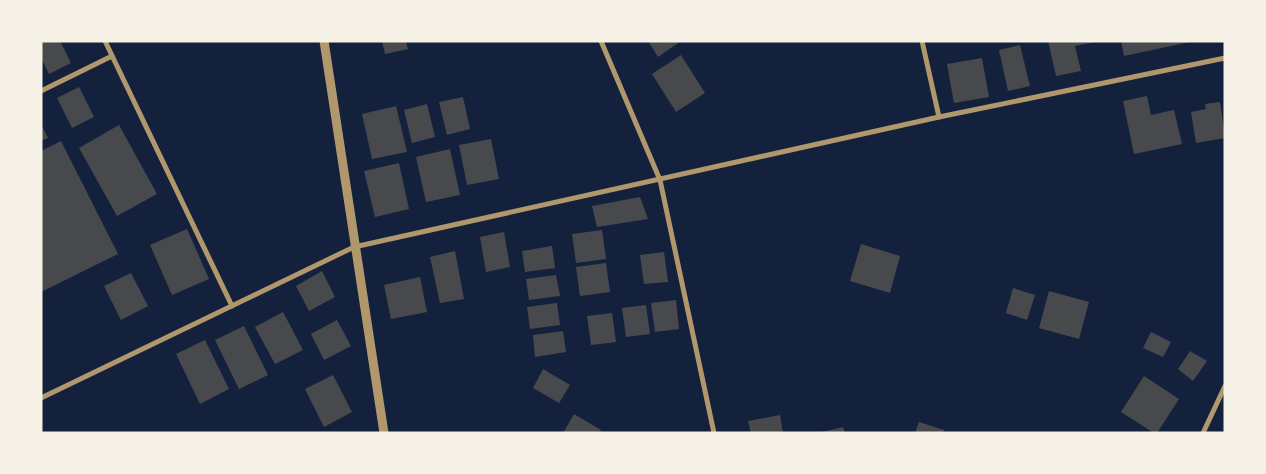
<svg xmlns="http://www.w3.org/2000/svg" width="1266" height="474" viewBox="0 0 1266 474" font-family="'DM Sans',sans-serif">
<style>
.building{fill:#48494c}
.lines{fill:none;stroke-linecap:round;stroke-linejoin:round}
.minor{stroke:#b1986c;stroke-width:5}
.tertiary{stroke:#b1986c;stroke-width:9}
</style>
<rect width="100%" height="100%" fill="#14213d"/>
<g class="building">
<polygon points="41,41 60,41 71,63 49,74 41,58"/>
<polygon points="382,41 406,41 408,49 385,54"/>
<polygon points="648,41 681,41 658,57"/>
<polygon points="1048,41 1095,41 1095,42 1075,46 1081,71 1056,76"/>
<polygon points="1121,41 1190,41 1190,42 1124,56"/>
<polygon points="1020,45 1030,86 1008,91 999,50"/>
<polygon points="681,55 705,93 676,112 652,74"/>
<polygon points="982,58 989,97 954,103 947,64"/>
<polygon points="79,87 94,117 72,128 57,98"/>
<polygon points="1147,96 1151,115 1174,110 1182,144 1134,154 1123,101"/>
<polygon points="463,97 470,129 447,135 439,102"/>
<polygon points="1220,102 1225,138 1196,143 1191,112 1206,109 1205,104"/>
<polygon points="427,104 435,137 412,143 404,110"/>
<polygon points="396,106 407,152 372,159 362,114"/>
<polygon points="41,124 48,138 41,141"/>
<polygon points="119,125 157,194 117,216 79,148"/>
<polygon points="491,139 499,179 467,185 459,145"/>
<polygon points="61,141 118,254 41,292 41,151"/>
<polygon points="450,149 460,195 426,202 416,157"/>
<polygon points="399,163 409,209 375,217 364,171"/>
<polygon points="640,197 648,219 597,227 592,206"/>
<polygon points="187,229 209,279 172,295 150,245"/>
<polygon points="602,230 606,259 576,263 572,234"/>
<polygon points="504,232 510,267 486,272 480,237"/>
<polygon points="861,244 900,256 890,293 850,281"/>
<polygon points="552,246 555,268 525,272 522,251"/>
<polygon points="455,251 464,299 440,303 430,257"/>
<polygon points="664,252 668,282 644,284 640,255"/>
<polygon points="606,263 610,292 580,296 576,267"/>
<polygon points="322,271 335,297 309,311 296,286"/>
<polygon points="131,273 148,306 121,320 104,286"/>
<polygon points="556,275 560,296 529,300 526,279"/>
<polygon points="420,277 427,312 391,319 384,285"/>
<polygon points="1013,288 1035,295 1027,320 1006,313"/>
<polygon points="1049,291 1089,302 1079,339 1039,328"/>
<polygon points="676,300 679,329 655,332 651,303"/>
<polygon points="557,303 560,325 530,329 527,307"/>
<polygon points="646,305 650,334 626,337 622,308"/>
<polygon points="283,312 303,350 275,364 255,327"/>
<polygon points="612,313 616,342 591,345 587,316"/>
<polygon points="337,320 351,346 324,360 311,334"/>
<polygon points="244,326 268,375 239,389 215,340"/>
<polygon points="563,331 566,352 535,357 533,335"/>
<polygon points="1151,332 1171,342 1163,357 1143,348"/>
<polygon points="205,340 229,389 200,404 176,354"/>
<polygon points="1190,351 1207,361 1193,381 1178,369"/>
<polygon points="543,369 570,385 559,403 533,388"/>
<polygon points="333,375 352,412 324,427 305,389"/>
<polygon points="1144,376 1179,399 1157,433 1154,433 1121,412"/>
<polygon points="574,414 601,430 599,433 563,433"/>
<polygon points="780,415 783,433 751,433 748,421"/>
<polygon points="919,422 944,430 943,433 915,433"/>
<polygon points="843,427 845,433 822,433 822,432"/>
</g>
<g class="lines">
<g class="minor">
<polyline points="105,41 232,306"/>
<polyline points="601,41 660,180 714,433"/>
<polyline points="922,41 939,117"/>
<polyline points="41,91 112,56"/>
<polyline points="41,398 354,247 939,117 1225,58"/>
<polyline points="1203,433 1225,386"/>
</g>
<polyline class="tertiary" points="324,41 384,433"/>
</g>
<rect width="1266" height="474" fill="none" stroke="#f6f1e7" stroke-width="85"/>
</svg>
